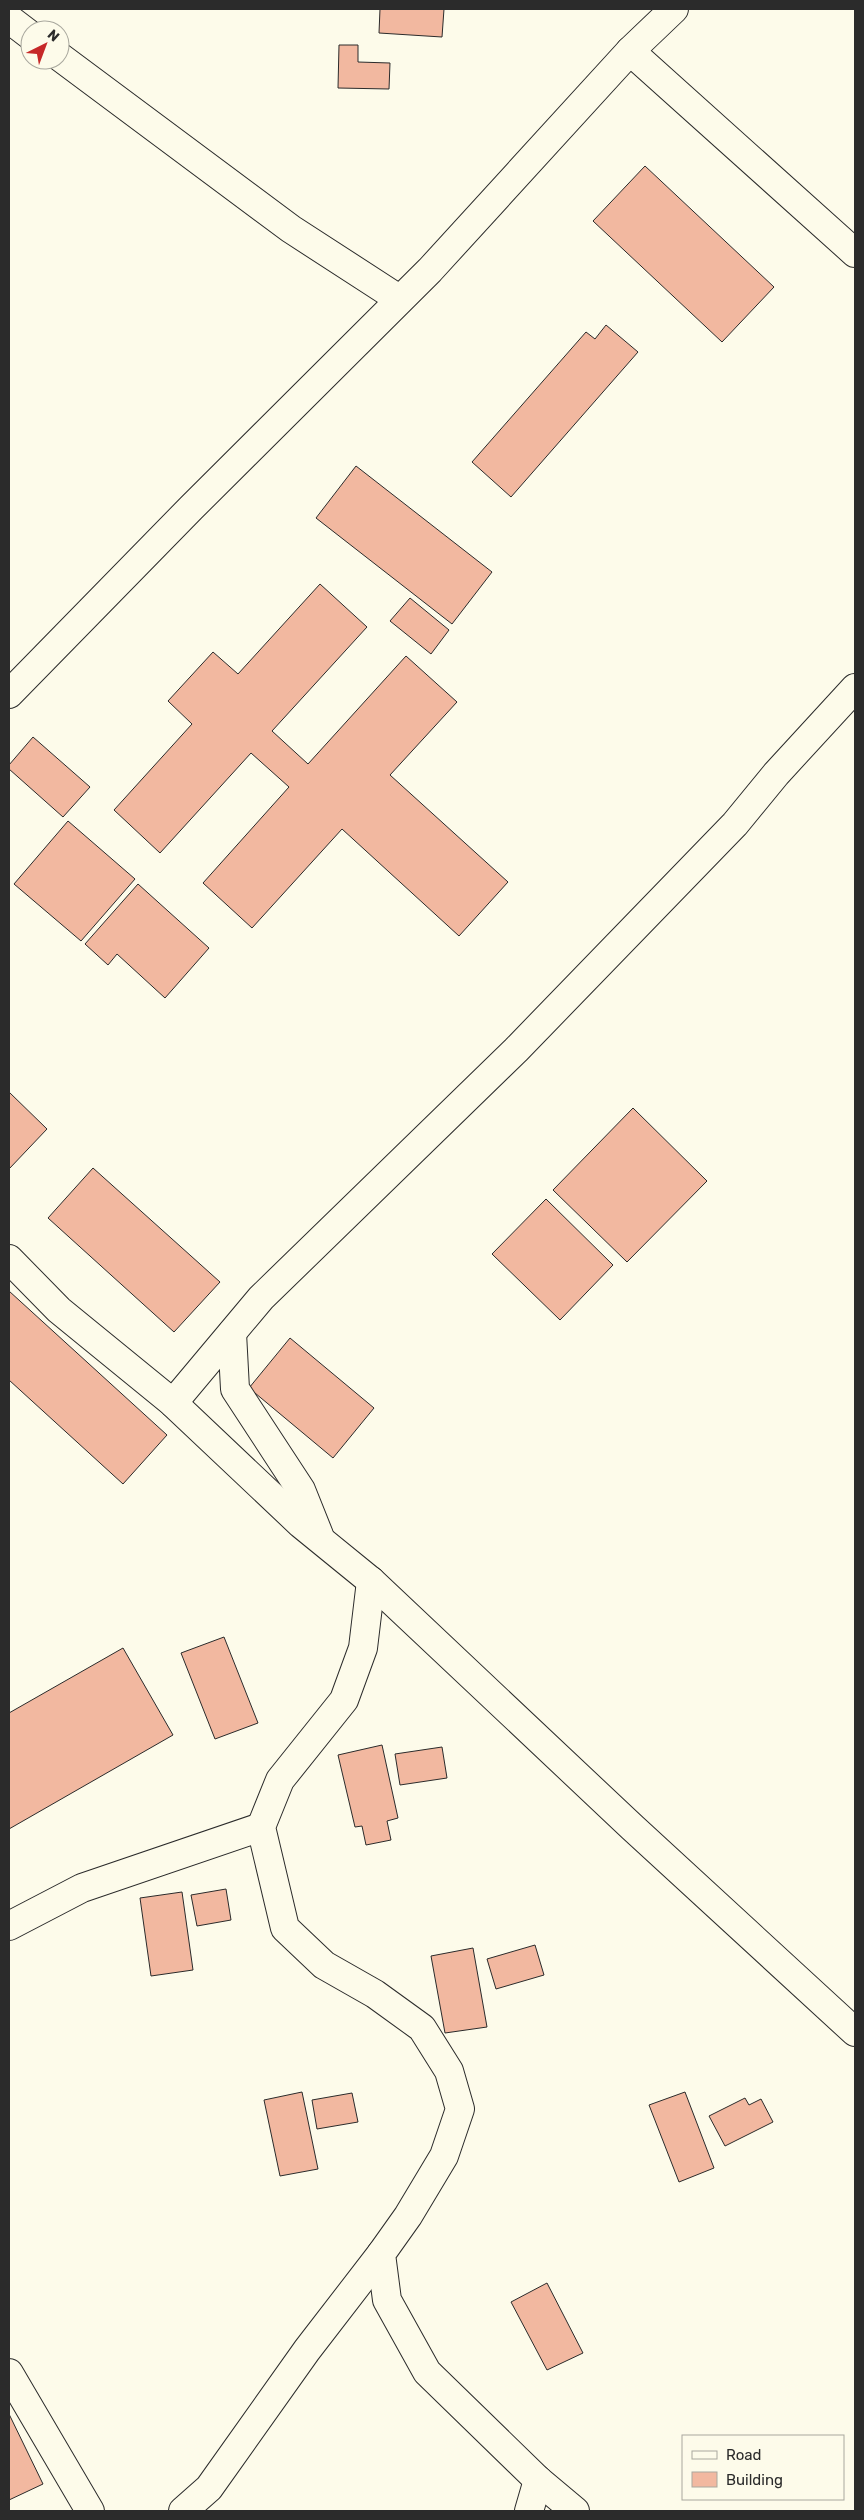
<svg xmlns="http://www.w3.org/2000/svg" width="864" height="2520" viewBox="0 0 864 2520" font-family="Rubik,sans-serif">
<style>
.building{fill:#f2b8a0;stroke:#2b2b2b}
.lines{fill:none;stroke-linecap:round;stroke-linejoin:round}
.minor-casing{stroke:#2b2b2b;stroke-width:30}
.minor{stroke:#fdfbea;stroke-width:28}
</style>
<rect width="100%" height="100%" fill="#fdfbea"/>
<g class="building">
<polygon points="380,9 444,9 442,37 379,33"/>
<polygon points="339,45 358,45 358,62 390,63 389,89 338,88"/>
<polygon points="645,166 774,287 722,342 593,221"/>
<polygon points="606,325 638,352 511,497 472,462 586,332 595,339"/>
<polygon points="356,466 492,572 452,624 316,518"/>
<polygon points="320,584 367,627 272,731 308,764 406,656 457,702 390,775 508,882 459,936 342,829 252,928 203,883 289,787 251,753 160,853 114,810 192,724 168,701 213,652 238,674"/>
<polygon points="410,598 449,630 431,654 390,621"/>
<polygon points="33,737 90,787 63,817 9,769 9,765"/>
<polygon points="68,821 135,879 81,941 14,884"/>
<polygon points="138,884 209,948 165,998 117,954 108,965 85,944"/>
<polygon points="9,1092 47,1129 9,1169"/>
<polygon points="633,1108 707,1181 627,1262 553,1190"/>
<polygon points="93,1168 220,1282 174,1332 48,1218"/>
<polygon points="546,1199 613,1265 560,1320 492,1254"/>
<polygon points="9,1291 167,1435 123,1484 9,1380"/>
<polygon points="290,1338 374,1408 333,1458 249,1388"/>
<polygon points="224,1637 258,1723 215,1739 181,1653"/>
<polygon points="123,1648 173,1735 9,1829 9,1713"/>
<polygon points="382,1745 398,1818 387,1821 391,1840 366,1845 362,1826 355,1827 338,1755"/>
<polygon points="442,1747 447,1778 400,1785 395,1754"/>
<polygon points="226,1889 231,1920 197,1926 191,1895"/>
<polygon points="182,1892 193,1970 151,1976 140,1898"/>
<polygon points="535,1945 544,1975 496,1989 487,1959"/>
<polygon points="473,1948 487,2027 445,2033 431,1956"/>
<polygon points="302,2092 318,2169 280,2176 264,2100"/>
<polygon points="685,2092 714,2168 679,2182 649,2105"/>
<polygon points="352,2093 358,2122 317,2129 312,2100"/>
<polygon points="745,2098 749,2105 761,2099 773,2122 725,2146 709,2116"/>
<polygon points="547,2283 583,2353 547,2370 511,2302"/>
<polygon points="9,2414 43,2484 9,2500"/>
</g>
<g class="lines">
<defs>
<g id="minor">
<polyline points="9,19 30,35"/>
<polyline points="630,51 855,253"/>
<polyline points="60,57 291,229 399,299"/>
<polyline points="9,694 191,508 430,270 630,51 674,9"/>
<polyline points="9,1259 59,1310 173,1403 301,1524 371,1581 632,1827 855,2032"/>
<polyline points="232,1333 235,1389 301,1490 319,1535"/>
<polyline points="173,1403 261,1298 516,1050 735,824 776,774 855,688"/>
<polyline points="371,1581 363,1648 344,1700 280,1780 261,1827 285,1928 324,1965 375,1994 422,2028 449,2071 460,2109 444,2156 408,2216 381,2254 387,2300 427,2372 538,2480 575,2511"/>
<polyline points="9,1926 82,1888 261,1827"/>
<polyline points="9,2373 90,2511"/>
<polyline points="183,2511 209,2488 307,2350 381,2254"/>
<polyline points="529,2511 538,2480"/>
</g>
</defs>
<use href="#minor" class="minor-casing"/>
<use href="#minor" class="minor"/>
</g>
<rect width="864" height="2520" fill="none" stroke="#2b2b2b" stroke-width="20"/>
<rect x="682" y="2435" width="162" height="65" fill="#fdfbea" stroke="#a9a89e"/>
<rect x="692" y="2451" width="25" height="8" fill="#fdfbea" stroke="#a9a89e"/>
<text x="726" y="2460" font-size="15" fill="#2b2b2b">Road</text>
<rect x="692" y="2472" width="25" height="15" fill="#f2b8a0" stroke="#a9a89e"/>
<text x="726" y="2485" font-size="15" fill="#2b2b2b">Building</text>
<g transform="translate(45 45) rotate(42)"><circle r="24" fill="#fdfbea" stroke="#a9a89e"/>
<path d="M0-4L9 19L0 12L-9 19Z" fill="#c62828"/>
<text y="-8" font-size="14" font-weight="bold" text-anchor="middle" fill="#2b2b2b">N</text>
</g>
</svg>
